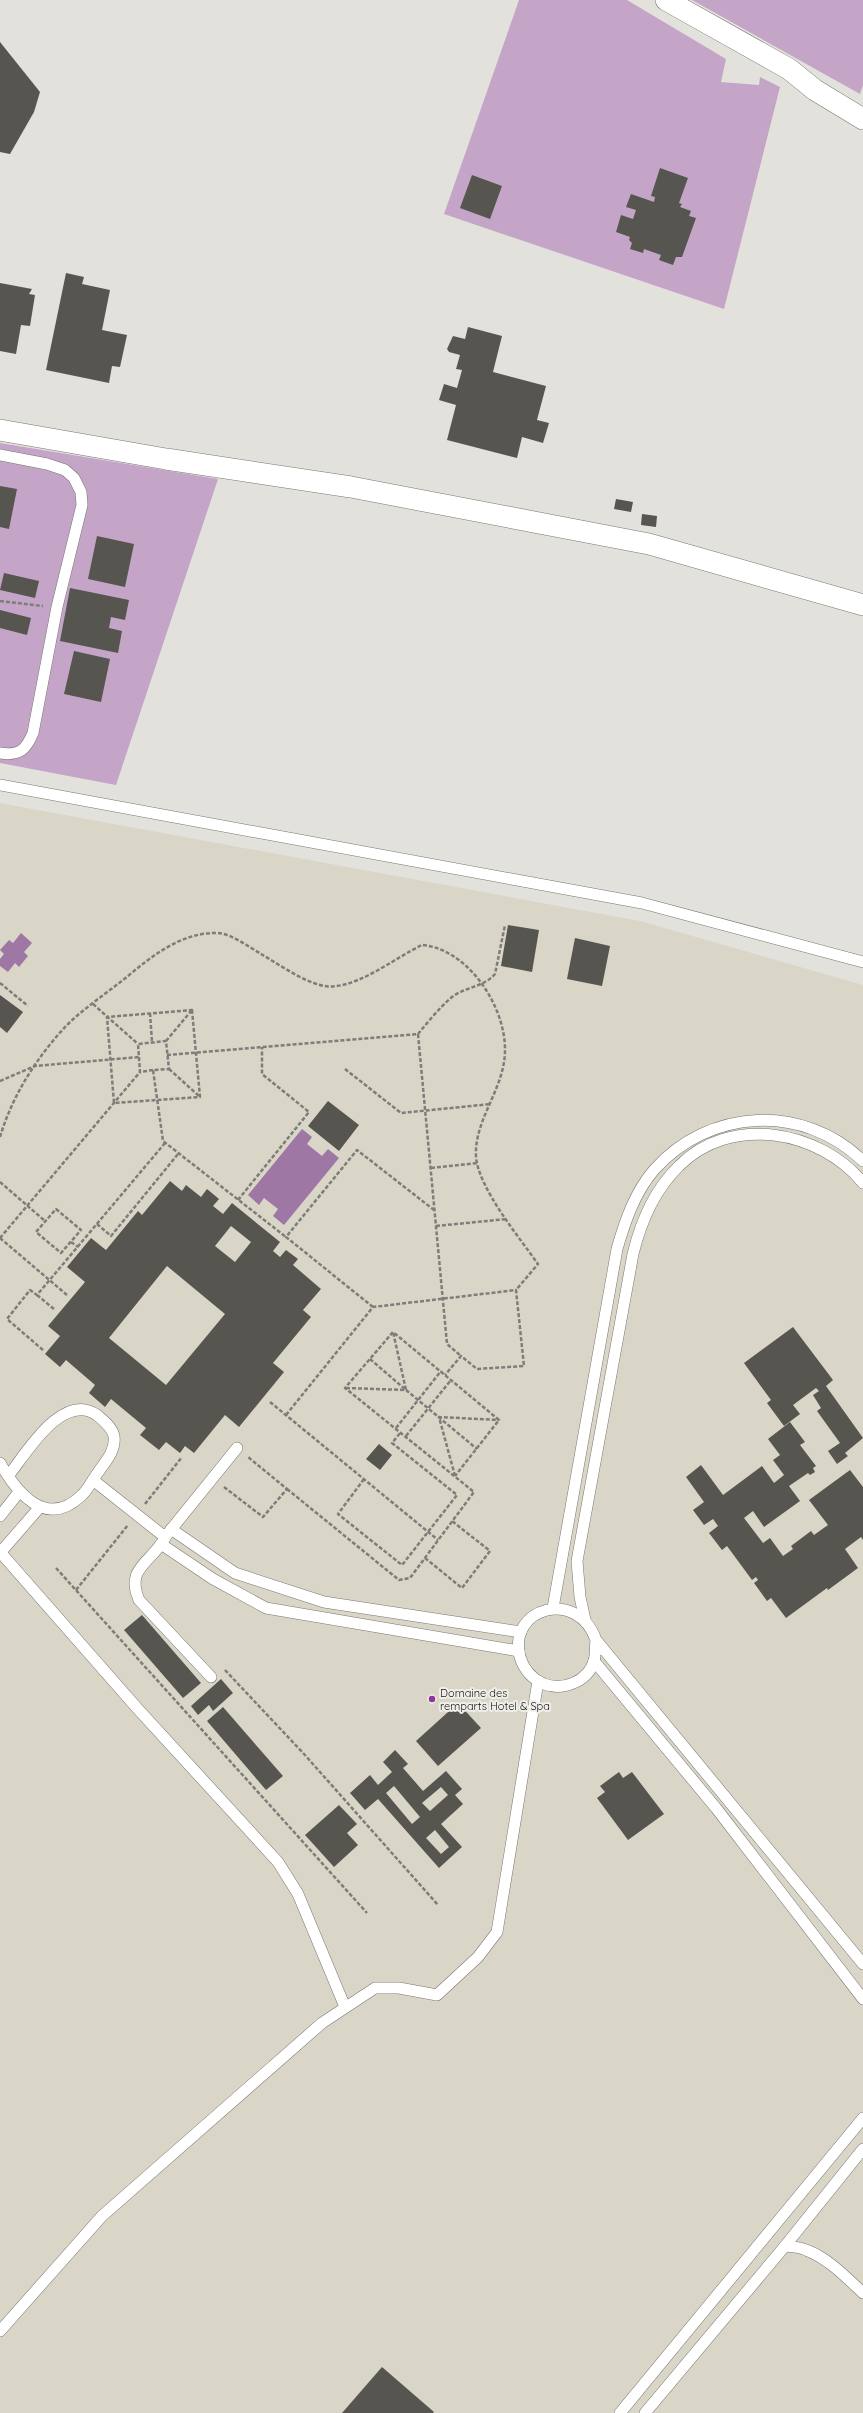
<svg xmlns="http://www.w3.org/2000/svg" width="863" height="2413" viewBox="0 0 863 2413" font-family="Quicksand,sans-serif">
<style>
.built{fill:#d9d6c8}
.green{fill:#c4a5c8}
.water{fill:#9e77a4}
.building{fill:#56554f;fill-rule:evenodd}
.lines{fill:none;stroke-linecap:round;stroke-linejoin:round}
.lane-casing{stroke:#787671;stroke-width:12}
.street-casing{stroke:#787671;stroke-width:22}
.path{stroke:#7e7d79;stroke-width:2.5;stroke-dasharray:4 2;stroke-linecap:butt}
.lane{stroke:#fff;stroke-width:11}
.street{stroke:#fff;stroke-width:21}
.poi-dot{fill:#90349e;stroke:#f0eee8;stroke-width:1.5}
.labels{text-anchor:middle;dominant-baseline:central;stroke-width:4;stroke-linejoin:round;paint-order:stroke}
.poi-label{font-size:11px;fill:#171614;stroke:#f0eee8;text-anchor:start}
</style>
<rect width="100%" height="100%" fill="#e3e1db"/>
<polygon class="built" points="0,803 640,921 863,985 863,2413 0,2413"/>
<g class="green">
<polygon points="519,0 627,0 726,59 721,82 759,85 760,77 780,87 724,309 444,214"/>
<polygon points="692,0 863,0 863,85 860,94"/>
<polygon points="0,443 218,479 116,785 0,763"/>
</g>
<g class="water">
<polygon points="21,933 32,943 24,952 28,956 19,967 15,963 8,972 0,966 0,959 4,954 0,950 9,940 13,943"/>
<polygon points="302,1129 312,1137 307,1144 322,1156 328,1149 339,1158 284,1225 273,1216 278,1209 264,1198 259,1205 248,1195"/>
</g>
<g class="building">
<polygon points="0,42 40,92 34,112 10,154 0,152"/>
<polygon points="660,168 688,178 679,203 682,204 680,207 691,211 689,216 696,218 682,257 676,257 673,265 659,260 661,255 644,249 643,253 630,249 632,243 629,240 630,237 616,232 621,215 633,219 636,210 626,207 631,194 654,202 655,197 651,196"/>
<polygon points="472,175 502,186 490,219 460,208"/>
<polygon points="66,273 84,277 82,284 110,290 102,330 127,335 120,367 112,366 109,383 46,370"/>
<polygon points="0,283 32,289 29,294 35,295 30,326 21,325 16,354 0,351"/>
<polygon points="468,327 502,336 493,372 546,386 537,420 549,423 543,443 522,437 517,458 447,440 456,405 439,400 444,384 457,388 462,370 456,369 460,355 449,352 447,349 453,336 465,339"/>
<polygon points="0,486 17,489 9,529 0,527"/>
<polygon points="616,499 633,502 631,512 614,509"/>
<polygon points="642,514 657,516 656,527 641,525"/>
<polygon points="97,536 134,544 125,587 88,579"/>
<polygon points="4,573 39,581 35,598 0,590"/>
<polygon points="70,588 129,600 125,620 111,617 109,628 122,631 118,653 60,641"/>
<polygon points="0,610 31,618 27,635 0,628"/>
<polygon points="74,651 110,659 101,702 64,694"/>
<polygon points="508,925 539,930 532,972 501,966"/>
<polygon points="575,938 610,946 602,986 567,979"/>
<polygon points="0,995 23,1012 7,1033 0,1027"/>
<polygon points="328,1101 359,1125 339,1151 308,1126"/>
<path d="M170,1181L182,1191L186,1185L201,1197L207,1189L219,1199L213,1206L223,1214L232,1203L280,1242L273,1251L280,1257L286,1250L298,1259L293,1265L321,1289L303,1310L311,1317L273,1363L284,1372L239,1427L225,1415L194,1453L185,1446L180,1453L166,1442L159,1450L140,1435L146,1428L111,1399L105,1407L89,1393L95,1385L66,1360L60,1367L45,1354L60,1336L48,1326L85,1282L67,1267L91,1238L106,1250L138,1211L142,1215ZM231,1226L251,1242L235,1262L215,1246ZM167,1266L225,1314L166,1385L109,1338Z"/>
<polygon points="793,1327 833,1380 826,1386 863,1438 845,1453 848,1456 837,1464 828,1451 840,1443 817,1411 821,1408 813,1395 819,1391 816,1388 793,1405 800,1414 784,1426 767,1403 771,1400 744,1363"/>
<polygon points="790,1422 805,1442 800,1445 816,1466 813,1468 815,1472 810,1475 808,1473 789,1486 800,1501 764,1527 753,1511 744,1518 763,1543 770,1538 783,1556 793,1549 791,1546 811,1531 814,1535 828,1525 809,1500 850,1470 863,1487 863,1540 861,1537 845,1549 858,1568 828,1590 827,1588 786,1618 771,1598 767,1601 754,1583 758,1580 756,1577 752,1580 727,1546 722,1550 709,1533 718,1526 713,1519 704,1525 693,1510 704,1502 686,1477 701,1465 723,1495 762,1466 774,1483 784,1475 773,1460 780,1455 768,1439"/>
<polygon points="379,1444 392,1455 380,1470 366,1459"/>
<polygon points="142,1615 201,1683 183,1698 124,1630"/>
<polygon points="221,1679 233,1693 213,1711 209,1705 198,1715 191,1706"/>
<polygon points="458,1703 481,1728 438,1766 416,1741"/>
<polygon points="223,1707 283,1776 266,1790 207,1721"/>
<path d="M395,1750L408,1764L403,1768L423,1791L446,1771L462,1789L455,1795L463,1804L441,1824L462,1847L439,1868L378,1799L365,1810L350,1793L370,1775L378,1785L392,1772L383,1762ZM394,1786L420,1817L412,1824L386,1793ZM441,1787L448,1795L430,1811L422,1803ZM435,1830L449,1847L441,1854L426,1838Z"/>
<polygon points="619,1772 623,1778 632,1772 664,1814 628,1840 597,1798 605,1792 600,1786"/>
<polygon points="339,1805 357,1824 347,1833 358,1845 334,1867 305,1835"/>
<polygon points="382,2367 434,2412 433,2413 342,2413"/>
</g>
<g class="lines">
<defs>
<g id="lane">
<path d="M0,455L47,464L65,470L74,478L81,492L82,505L57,607L33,733C26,750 19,756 0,753"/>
<polyline points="0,785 642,903 863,962"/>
<path d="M0,1463C17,1493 46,1529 81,1496C88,1490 93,1479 99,1471C106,1461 116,1450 114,1436C112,1427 103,1420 97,1415C63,1391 27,1452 9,1475"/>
<polyline points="93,1480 165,1537 237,1448"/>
<polyline points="0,1516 19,1492"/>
<polyline points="171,1529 235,1573 324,1602 521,1632"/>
<path d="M165,1538C151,1563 125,1568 139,1600L211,1677"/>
<polyline points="161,1544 213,1579 266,1608 519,1651"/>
<polyline points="0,1552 137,1708 278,1862 298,1894 345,2007"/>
<polyline points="0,1553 39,1508"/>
<path d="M553,1608L617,1249C625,1221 635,1192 654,1170C709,1108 803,1103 863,1161"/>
<path d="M585,1620L580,1597L577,1561L633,1254C641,1221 654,1190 679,1166C730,1114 820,1130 863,1183"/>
<path d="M596,1640C595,1647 596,1655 594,1661C588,1682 562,1691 544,1684C532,1679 524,1670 520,1657C507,1607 578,1588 596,1640L863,1964"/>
<polyline points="594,1661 716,1808 863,1999"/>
<path d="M785,2246C792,2247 800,2247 806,2250C828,2258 847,2278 863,2293"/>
<polyline points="0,2331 102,2216 322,2023 375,1988 399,1988 437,1995 478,1957 497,1932 538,1681"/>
<polyline points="620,2413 863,2118"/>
<polyline points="645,2413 785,2246 863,2149"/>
</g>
<g id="street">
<polyline points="666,0 789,69 815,90 863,119"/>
<polyline points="0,430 166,459 351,487 649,544 863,605"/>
</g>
</defs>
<use href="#lane" class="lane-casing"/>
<use href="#street" class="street-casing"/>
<g class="path">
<polyline points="0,601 43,606"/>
<polyline points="0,983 28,1006"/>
<polyline points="93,1004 138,1044"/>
<polygon points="192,1010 200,1097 114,1103 107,1017"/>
<polyline points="150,1013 152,1042"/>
<path d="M418,1034C428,1022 439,1008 452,997C465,987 484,987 495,974L505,925"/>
<polyline points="166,1041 192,1010"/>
<polyline points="167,1055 418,1034 447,1344 461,1356"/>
<polyline points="169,1069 199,1096"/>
<polyline points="345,1069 401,1113 491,1104"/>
<polyline points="153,1070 140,1072 138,1044 166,1041 169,1069 153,1070 163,1141 286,1237"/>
<polyline points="0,1081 35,1066 139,1057"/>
<path d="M0,1137C12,1096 37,1057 66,1026C83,1009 104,995 123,980C151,957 180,932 218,933C232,934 249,947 261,954C280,965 299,979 320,985C351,994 394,958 422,945C471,949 512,1015 504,1062C499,1095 474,1123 476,1157C479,1189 519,1237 538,1264L516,1290"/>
<polyline points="431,1168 478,1163"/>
<polyline points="0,1182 45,1221"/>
<polyline points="238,1200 309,1112 262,1074 262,1047"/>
<polygon points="56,1209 81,1230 61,1253 36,1232"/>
<polyline points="97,1224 111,1236 178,1154"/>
<polyline points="436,1226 507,1219"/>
<polyline points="0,1238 140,1072"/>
<polyline points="0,1238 67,1295"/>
<polyline points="71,1242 78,1247"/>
<polyline points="37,1295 54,1309"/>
<polyline points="373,1307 286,1237 357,1150 434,1210"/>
<polyline points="43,1350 7,1319 30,1290 37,1295 165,1143"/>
<polyline points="370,1359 406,1390 393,1332"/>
<polyline points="346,1388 406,1390 477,1449"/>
<polyline points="270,1402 438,1540"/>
<polyline points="286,1415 373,1307 516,1290 524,1366 477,1369 461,1356 445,1375"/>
<polyline points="396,1428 441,1371"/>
<polyline points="406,1436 451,1380"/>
<polyline points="455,1476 439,1417 499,1420"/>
<polyline points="364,1479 338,1514 402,1565 457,1495 392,1443 401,1432"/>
<polyline points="224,1487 263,1517 287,1489 248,1457"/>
<polyline points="287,1489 399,1580 410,1578 474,1492 345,1388 393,1332 499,1420 455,1476"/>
<polyline points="145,1504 182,1457"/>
<polyline points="425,1558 462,1588 490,1551 452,1521"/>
<polyline points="56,1568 367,1913"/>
<polyline points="76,1590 128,1525"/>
<polyline points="225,1670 304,1754 438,1905"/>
</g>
<use href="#lane" class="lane"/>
<use href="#street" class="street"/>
</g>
<circle class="poi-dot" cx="432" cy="1699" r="4"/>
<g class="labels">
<g class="poi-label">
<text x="440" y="1693">Domaine des<tspan x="440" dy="13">remparts Hotel &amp; Spa</tspan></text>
</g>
</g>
</svg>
